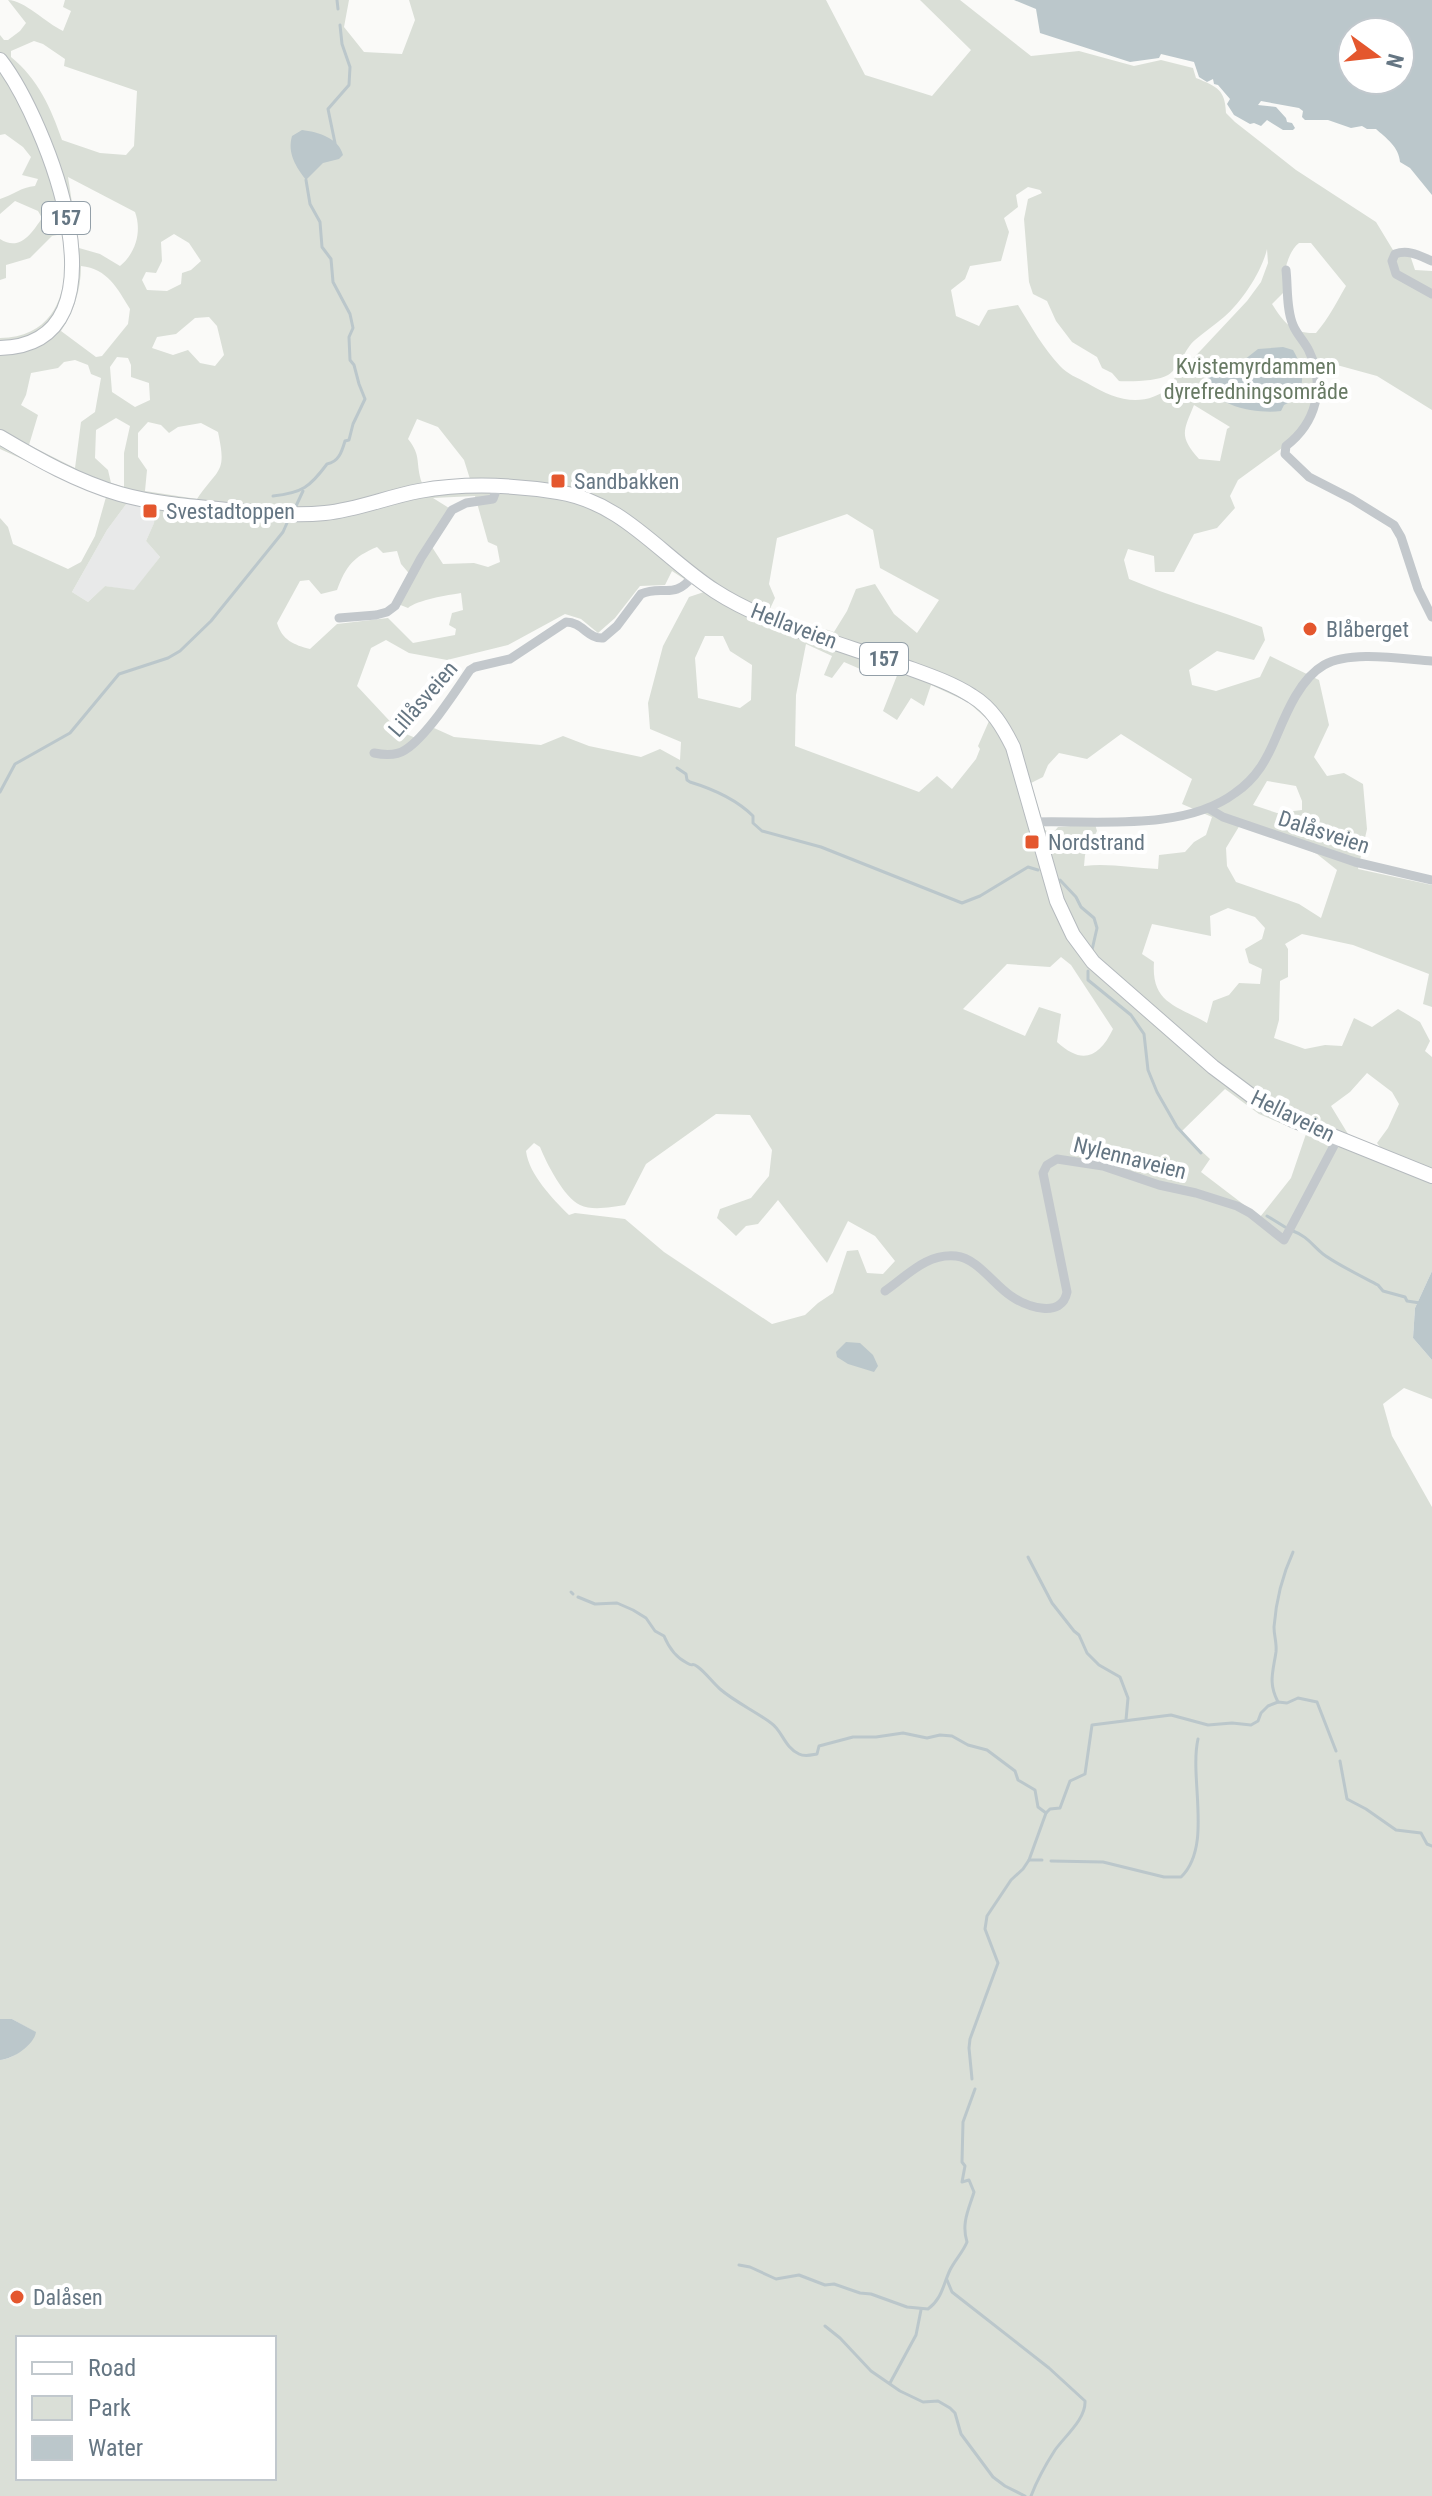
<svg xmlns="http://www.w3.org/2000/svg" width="1432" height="2496" viewBox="0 0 1432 2496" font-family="'Roboto Condensed',sans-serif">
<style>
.built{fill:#e8e9e9}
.green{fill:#dadfd7;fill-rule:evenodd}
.water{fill:#bbc7cb;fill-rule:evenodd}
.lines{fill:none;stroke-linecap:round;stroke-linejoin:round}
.stream{stroke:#bbc7cb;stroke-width:3}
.primary-casing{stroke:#b5babe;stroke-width:16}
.street{stroke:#c3c8cc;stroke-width:9}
.primary{stroke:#fff;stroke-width:14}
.poi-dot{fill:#e4572e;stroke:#fff;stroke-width:3}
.labels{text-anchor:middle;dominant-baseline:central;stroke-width:8;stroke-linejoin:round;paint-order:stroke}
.shield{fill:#fff;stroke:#939fa8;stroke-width:2}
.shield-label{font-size:20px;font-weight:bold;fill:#657683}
.park-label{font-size:22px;fill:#687a64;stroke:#fff}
.poi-label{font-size:22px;fill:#657683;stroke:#fff;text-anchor:start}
.street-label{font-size:22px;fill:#657683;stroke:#fff}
</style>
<rect width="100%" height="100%" fill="#fafaf8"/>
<polygon class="built" points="127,503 156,509 155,521 146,541 160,557 134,591 105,586 88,602 72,592 107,530"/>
<path class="green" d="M8,0C24,0 46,23 63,31L71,11L63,7L65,0H349L344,27L364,52L402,54L415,20L409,0H826L865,75L932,96L971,50L920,0H960L1031,56L1079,51L1134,66L1161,60L1193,68L1196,78C1218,87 1225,90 1226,113L1235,122L1296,170L1376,222L1396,255H1410L1415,270L1432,271V410L1377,376L1315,359V389L1310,416L1282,448L1238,480L1230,496L1235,508L1217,528L1194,534L1174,572H1155L1154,556L1128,549L1124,560L1129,579C1172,597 1218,610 1262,627L1265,640L1254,660L1217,651L1189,670L1192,685L1216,691L1260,677L1270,656L1319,680L1329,725L1314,757L1327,776L1344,773L1363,784L1367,829L1358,869L1432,885V1007L1423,1004L1429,974L1353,945L1302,934L1285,944L1288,949V977L1280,981L1279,1020L1274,1038L1305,1049L1325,1045L1342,1046L1354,1018L1372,1027L1398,1009L1420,1022L1430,1041L1425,1051L1432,1057V1271L1415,1308L1413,1338L1432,1360V1399L1404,1388L1383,1404L1392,1436L1432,1507V2496H0V2060C15,2059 29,2045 35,2032L12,2019H0V518L8,527L13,544L68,569L81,562L95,536L106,497L0,449V338C60,337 71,284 62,234L52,236L30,258L6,265V278L0,280V239C20,252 32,233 42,218L38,211L15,201L0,214V199C13,195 21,187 35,186L38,179L22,175L31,157L23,147L5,134L0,135V35L4,40H8L20,31L26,23ZM34,41L43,44L65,59L64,66L137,91L134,146L126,155L100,153L62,140C51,108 38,79 11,57V51ZM68,177L135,212C142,231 136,253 120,266L100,254L79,248ZM1028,187L1040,190L1042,193L1028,199L1024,219L1029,282L1033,294L1047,301L1056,321L1072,342L1097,357L1102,368L1112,373L1119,381C1130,382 1159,381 1168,375C1181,367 1184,349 1195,340C1204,332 1215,325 1224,317C1242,302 1262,271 1267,249L1268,263L1261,282L1247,301L1172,381L1173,385C1143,410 1116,400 1087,383C1078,378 1067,374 1060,366C1043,348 1031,326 1018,305L988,310L979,326L956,316L951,290L965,279L970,266L1001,261L1009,232L1004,218L1018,207L1016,195ZM174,234L189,243L201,261L191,270L182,273L181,284L167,291L147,290L142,280L146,272L156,273L162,261L161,242ZM1299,243H1311L1346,286C1336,303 1329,318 1316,333C1293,334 1284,323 1272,304L1283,293C1283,278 1286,253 1299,243ZM81,266C108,269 117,288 130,309L128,324L102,356L96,357L61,331C74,311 81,290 81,266ZM209,317L217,326L224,355L215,366L200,363L188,350L173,355L152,348L157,337L176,334L195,318ZM117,357L128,358L131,365V377L149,383L150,400L135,407L112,392L110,367ZM75,360L88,365L91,374L101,378L95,412L81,422L75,468L29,445L38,415L21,405L26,395L31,373L58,368L64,362ZM1194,405L1230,427L1227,429L1220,461L1199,459C1179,436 1183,432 1194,405ZM116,418L130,426L124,453V487L111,483L108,470L95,458L96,430ZM417,419L438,427L464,460L470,479L422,483C415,463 422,456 408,439ZM148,422L161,425L169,433L178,427L201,423L218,432C227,474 219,467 197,499L145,491L147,470L138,457V433ZM475,496L488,542L497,546L500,562L488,567L474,563L443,564L432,547L449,508L433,498ZM127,503L156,508L154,523L146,541L160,557L134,590L105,586L88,602L72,592L107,530ZM847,514L873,530L880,568L939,600L917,633L894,614L875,584L856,589L847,611L834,632L769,611L775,598L769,584L777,538ZM377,547L383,553L397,551L401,564L413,578L398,604L408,608C417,600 448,595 461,593L463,610L452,613L449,625L456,629L455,635L413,643L388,618L337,624L310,649C294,645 282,640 277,623L300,581L309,580L321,594L337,590C346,566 353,557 377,547ZM672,571L704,592L689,597L663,646L648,703L650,729L681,742L680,760L660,749L641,757L589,746L563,736L541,745L454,737L434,728L418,739L399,731L357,686L371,648L386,640L409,653L447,660L508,645L565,614L581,619L598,633L615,618L640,586L665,585ZM705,636H723L730,651L752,665L751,700L740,708L698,698L695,658ZM806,644L832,656L824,675L832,678L844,662L867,672L872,663L898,673L883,711L897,720L911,698L924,706L931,685L968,702L989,721L978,746L980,749L976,759L952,789L937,776L919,792L795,746L796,695ZM1121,734L1192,779L1182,804L1212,817L1206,835L1194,842L1185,852L1159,855L1158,869C1133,868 1108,863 1084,866L1085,855L1097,831L1095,824L1058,827L1052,834L1045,830L1031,783L1043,777L1048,765L1059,753L1087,759ZM1267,781L1296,786L1302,801V810L1277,813L1253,805ZM1243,820L1317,854L1337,870L1321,918L1299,904L1236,882L1227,866L1226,848ZM1228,908L1255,917L1265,928L1262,939L1245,949L1249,963L1262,969L1260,984L1239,983L1229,995L1213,1001L1207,1023C1176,1005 1151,1003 1154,962L1142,954L1152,924L1211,936L1210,916ZM1061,957L1071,965L1113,1029C1099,1058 1082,1065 1057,1042L1061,1014L1039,1007L1025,1036L963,1009L1007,964L1050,967ZM1367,1073L1392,1092L1399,1104L1388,1128L1377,1143L1383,1151L1348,1134L1331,1106L1350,1092ZM1225,1089L1259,1114L1306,1134L1291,1178L1260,1217L1201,1172L1210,1159L1181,1132ZM716,1114L750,1115L772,1150L769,1176L751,1198L720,1209L717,1218L736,1236L746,1226L758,1224L778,1200L827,1263L848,1221L875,1236L895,1261L883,1274L867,1273L858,1250L847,1251L833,1293L818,1303L805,1315L772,1324L664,1252L625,1219L575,1213L569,1215C553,1199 529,1175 526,1151L534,1143L540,1147C546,1162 564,1198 580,1205C592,1211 612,1207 625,1205L646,1164ZM18,2338H274V2478H18Z"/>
<g class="water">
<path d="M1014,0H1432V195L1410,168L1400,162C1399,147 1386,138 1376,129H1367L1362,126L1351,128L1328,120H1305L1302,117L1303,111L1299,108L1261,101L1258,105L1276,107L1286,118L1287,122L1292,123L1295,128L1293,130H1283L1267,120L1261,126L1254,123L1250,124L1234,115L1227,104L1230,99L1218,85L1214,84L1213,79L1207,82L1199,77L1194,62L1161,54L1159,58L1130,62L1040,33L1036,9ZM1400,32V80H1352V32Z"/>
<path d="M302,130C318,132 339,138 343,155L339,159L323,163L306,180C296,167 287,153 292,136Z"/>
<path d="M1283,347L1293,350C1305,370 1308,395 1284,405L1281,411C1258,414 1211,407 1205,379C1210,372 1222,366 1230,358L1244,360L1258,349Z"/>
<polygon points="1432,1271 1432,1360 1413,1338 1415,1308"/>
<polygon points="846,1342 860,1343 873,1355 878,1366 874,1372 848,1364 837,1357 836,1352"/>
<path d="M0,2019H12L36,2032C34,2045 13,2059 0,2060Z"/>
</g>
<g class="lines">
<g class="stream">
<polyline points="337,0 338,9"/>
<polyline points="335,143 328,109 349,85 350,67 342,44 340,25"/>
<path d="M273,496C302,493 310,487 327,464C339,462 342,451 345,441L349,440L353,424L365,399L359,384L354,365L350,360L349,337L353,328L350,314L333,282L331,259L322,247L320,222L310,204L306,180"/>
<polyline points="296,506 303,491"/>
<path d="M677,768L686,774L687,780L690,782C713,789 736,799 753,816V823L762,831L821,847L962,903L980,896L1028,867L1038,870"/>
<polyline points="0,792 15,764 70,733 119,674 168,658 180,651 211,621 283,532 287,523"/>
<polyline points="1060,880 1076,897 1081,907 1094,918 1097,928 1092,950"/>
<polyline points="1088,971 1088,980 1131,1015 1144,1034 1148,1070 1157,1092 1177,1127 1201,1153"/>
<polyline points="1267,1216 1285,1227"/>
<path d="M1293,1231C1307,1236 1312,1245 1323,1254C1336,1264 1363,1277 1378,1285L1383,1291L1405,1297L1407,1301L1420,1303"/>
<polyline points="1028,1557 1052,1603 1074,1631 1079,1635 1087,1653 1099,1665 1120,1677 1128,1698 1126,1720"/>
<polyline points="571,1592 573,1594"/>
<path d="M578,1597L595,1604L617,1603L633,1610L646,1618L655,1631L664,1636C669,1648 675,1657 687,1663C695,1668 690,1661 698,1667C706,1673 712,1682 720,1689C735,1702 755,1711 771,1723C782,1730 784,1747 799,1754C805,1757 811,1755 817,1754L819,1746L853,1737H876L903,1733L927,1738L940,1735L952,1736L968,1745L987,1750L1015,1771L1018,1780L1035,1790L1038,1807L1046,1813"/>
<path d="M1278,1702C1268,1683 1273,1672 1276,1652C1277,1643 1274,1636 1274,1627C1276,1601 1282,1576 1293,1552"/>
<polyline points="1340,1761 1347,1799 1366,1809 1396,1830 1421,1833 1427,1844 1432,1846"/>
<polyline points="1029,1860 1042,1860"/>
<path d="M1051,1861L1103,1862L1164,1877H1181C1213,1846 1189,1779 1198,1739"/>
<polyline points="972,2079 969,2048 970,2039 998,1963 985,1929 987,1916 1011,1880 1023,1869 1029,1860 1046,1813 1050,1809 1060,1808 1070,1781 1085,1774 1092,1725 1171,1715 1208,1725 1232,1723 1251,1725 1258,1721 1261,1713 1268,1706 1278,1702 1287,1703 1298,1698 1317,1702 1336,1751"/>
<path d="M739,2265L750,2267L776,2279L799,2275L825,2285L834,2284L860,2293L871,2294L907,2307L928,2309C942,2299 943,2285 950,2270C955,2260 963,2252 967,2242C961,2223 969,2209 974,2192L969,2180L962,2182L965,2166L962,2162L963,2122L975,2089"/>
<path d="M947,2280L952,2292L1049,2368L1085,2401C1086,2419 1065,2436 1055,2450C1046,2464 1037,2480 1031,2496"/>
<polyline points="825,2326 840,2338 871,2371 900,2391 923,2402 938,2401 950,2408 955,2413 961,2434 993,2477 1005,2486 1025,2496"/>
<polyline points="890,2383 916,2335 921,2310"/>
</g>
<defs>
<g id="primary">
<path d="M0,60C46,119 136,345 0,348"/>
<path d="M0,437C37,459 78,482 120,494C159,505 200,507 240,511C268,513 296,516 325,513C357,510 387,497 419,491C463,483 514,485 558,492C623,502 662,557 715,591C767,625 846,645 906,667C928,675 952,683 972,696C992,708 1003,727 1013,747L1057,901L1073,935L1093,962L1213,1067L1265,1106L1293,1120L1432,1176"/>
</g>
</defs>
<use href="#primary" class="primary-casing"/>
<g class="street">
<path d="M1432,261C1420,256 1409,249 1395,254L1392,261L1396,274L1432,294"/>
<path d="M1286,270C1288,287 1286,308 1293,325C1297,335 1305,342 1309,351C1326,386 1316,423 1286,446L1285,454L1309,477L1352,499L1394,525L1401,537L1418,589L1432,617"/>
<polyline points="339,618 376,615 387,612 395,606 421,558 452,510 466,503 493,499 497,488"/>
<path d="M374,753C384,755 396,756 405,750C426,737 456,691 470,670L475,667L510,659L566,622C582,622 588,639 603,638L617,626L641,594C664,584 673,601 693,576"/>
<polyline points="1208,808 1223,817 1355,862 1432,880"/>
<path d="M1034,822C1096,820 1183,832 1235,793C1257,778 1267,759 1277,735C1287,711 1301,678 1324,665C1350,650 1403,659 1432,661"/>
<path d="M885,1291C907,1276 926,1253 956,1256C977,1258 994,1285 1011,1296C1027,1307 1062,1319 1067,1292L1043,1173L1047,1165L1057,1159L1103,1166L1159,1185L1196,1193L1237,1206L1250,1213L1284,1240L1338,1138"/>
</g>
<use href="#primary" class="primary"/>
</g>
<g class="poi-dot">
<rect x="550" y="473" width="16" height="16" rx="4"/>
<rect x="142" y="503" width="16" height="16" rx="4"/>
<circle cx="1310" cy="629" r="8"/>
<rect x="1024" y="834" width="16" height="16" rx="4"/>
<circle cx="17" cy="2297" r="8"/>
</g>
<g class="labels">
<g class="shield">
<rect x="42" y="202" width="48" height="32" rx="6"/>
<rect x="860" y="643" width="48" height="32" rx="6"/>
</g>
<g class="shield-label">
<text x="66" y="218">157</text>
<text x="884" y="659">157</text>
</g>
<g class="park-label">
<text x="1256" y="366">Kvistemyrdammen<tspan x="1256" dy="25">dyrefredningsområde</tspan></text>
</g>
<g class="poi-label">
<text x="574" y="481">Sandbakken</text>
<text x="166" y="511">Svestadtoppen</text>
<text x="1326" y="629">Blåberget</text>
<text x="1048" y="842">Nordstrand</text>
<text x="33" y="2297">Dalåsen</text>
</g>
<g class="street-label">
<text transform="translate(794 626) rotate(21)">Hellaveien</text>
<text transform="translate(423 699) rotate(-49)">Lillåsveien</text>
<text transform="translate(1324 832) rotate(18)">Dalåsveien</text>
<text transform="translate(1293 1116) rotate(26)">Hellaveien</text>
<text transform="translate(1130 1158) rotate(14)">Nylennaveien</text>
</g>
</g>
<rect x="16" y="2336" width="260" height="144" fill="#ffffff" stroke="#c1c8cd" stroke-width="2"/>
<rect x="32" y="2362" width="40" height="12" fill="#ffffff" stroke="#c1c8cd" stroke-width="2"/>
<text x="88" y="2376" font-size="24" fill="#657683">Road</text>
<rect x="32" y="2396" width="40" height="24" fill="#dadfd7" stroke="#c1c8cd" stroke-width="2"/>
<text x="88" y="2416" font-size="24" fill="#657683">Park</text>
<rect x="32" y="2436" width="40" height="24" fill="#bbc7cb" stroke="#c1c8cd" stroke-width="2"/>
<text x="88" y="2456" font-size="24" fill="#657683">Water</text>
<g transform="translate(1376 56) rotate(105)"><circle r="38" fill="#ffffff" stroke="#c1c8cd" stroke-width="2"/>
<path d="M0-6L14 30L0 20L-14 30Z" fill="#e4572e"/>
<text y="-12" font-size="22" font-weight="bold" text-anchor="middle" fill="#657683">N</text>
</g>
</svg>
